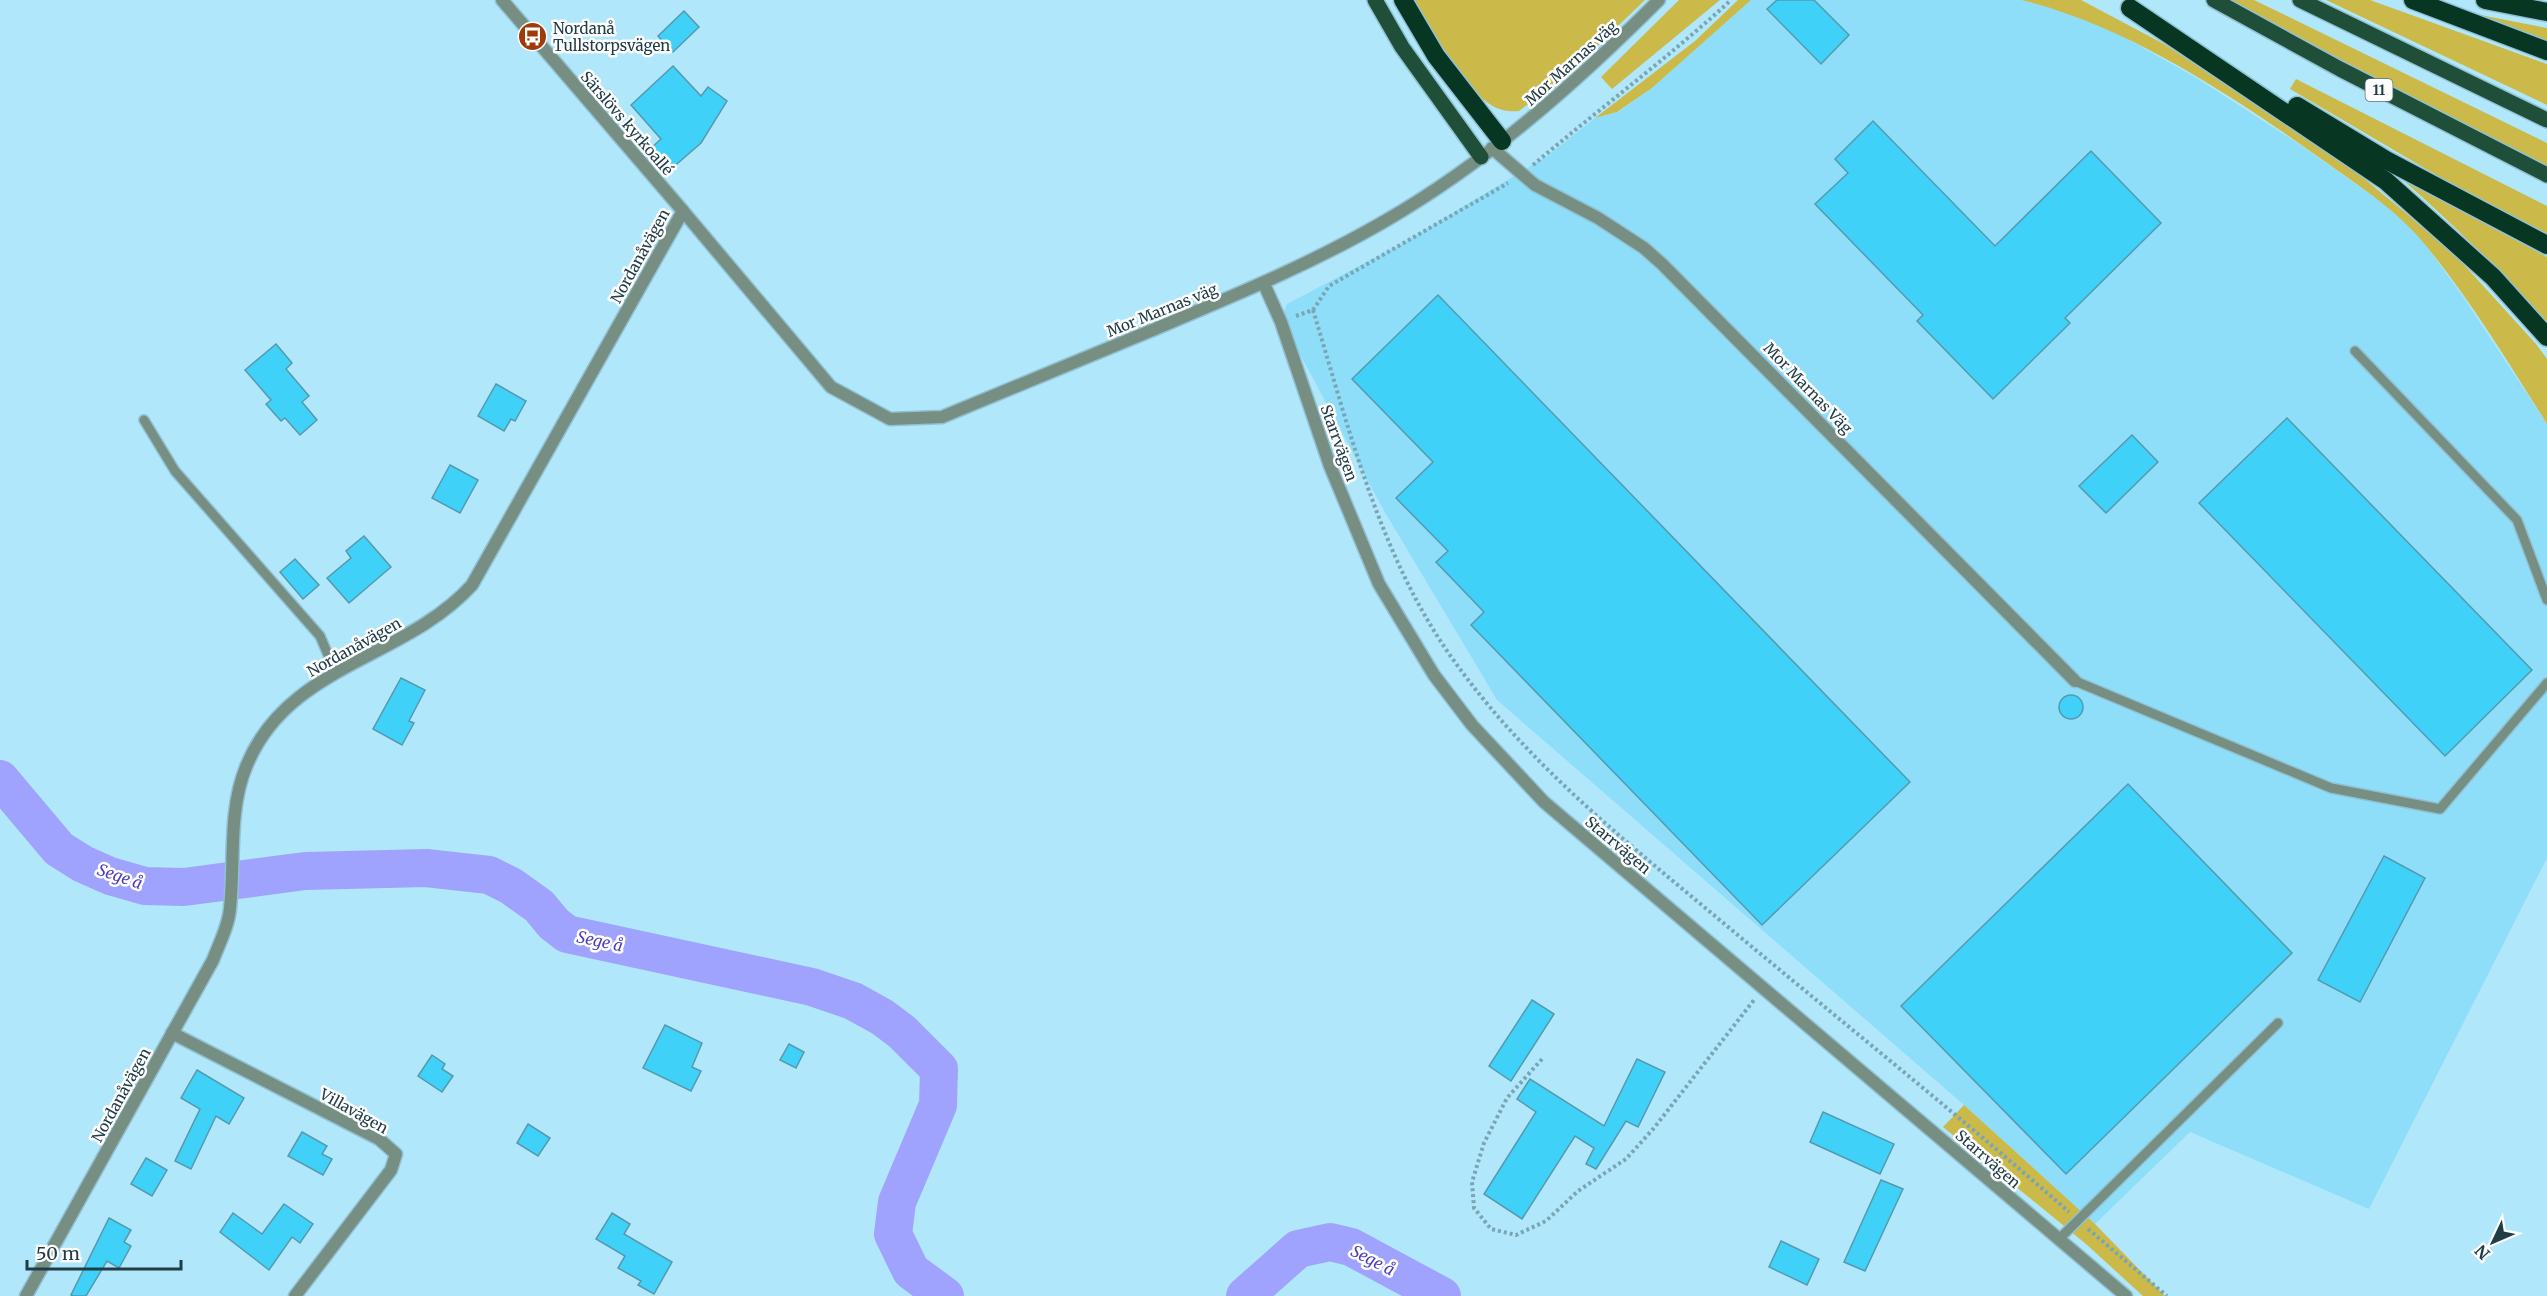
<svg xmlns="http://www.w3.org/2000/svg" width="2547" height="1296" viewBox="0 0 2547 1296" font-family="Merriweather,serif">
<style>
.built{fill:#8fdef9}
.green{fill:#cbba49}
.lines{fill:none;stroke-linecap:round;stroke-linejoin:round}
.river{stroke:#9fa3fe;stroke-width:38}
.building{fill:#40d1f9;stroke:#5599af;stroke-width:1.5}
.service-casing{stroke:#91c1d2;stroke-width:12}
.minor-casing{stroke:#91c1d2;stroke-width:15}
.tertiary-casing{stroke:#91c1d2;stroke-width:15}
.primary-casing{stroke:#91c1d2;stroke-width:18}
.motorway-casing{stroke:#91c1d2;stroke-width:21}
.path{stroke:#79a5b4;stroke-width:4;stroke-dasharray:3 3;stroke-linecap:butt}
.service{stroke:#778f82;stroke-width:9}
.minor{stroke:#778f82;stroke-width:12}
.tertiary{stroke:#778f82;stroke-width:12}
.primary{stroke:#1f4f39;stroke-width:15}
.motorway{stroke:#073623;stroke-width:18}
.labels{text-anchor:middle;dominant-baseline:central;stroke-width:5;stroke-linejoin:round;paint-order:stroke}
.shield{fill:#fefefe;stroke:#63767c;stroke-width:1.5}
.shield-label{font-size:14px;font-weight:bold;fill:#203c45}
.poi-label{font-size:15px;fill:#203c45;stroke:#fefefe;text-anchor:start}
.street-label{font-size:15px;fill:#203c45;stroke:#fefefe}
.water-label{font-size:16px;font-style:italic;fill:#4b3bbd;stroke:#fefefe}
</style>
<rect width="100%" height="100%" fill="#b1e7fa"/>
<polygon class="built" points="1751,0 2021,0 2054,8 2106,27 2195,77 2302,146 2394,211 2422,240 2464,298 2547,424 2547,858 2369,1209 2190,1132 2095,1224 1964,1105 1497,700 1383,509 1281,319 1287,304 1403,243 1547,156 1595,118 1618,112 1652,88"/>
<g class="green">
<path d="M1413,0H1645L1570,72L1519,111C1508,112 1497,110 1488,103C1461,83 1429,30 1413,0Z"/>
<polygon points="1679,0 1720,0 1612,89 1601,77"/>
<polygon points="1738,0 1751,0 1652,88 1617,112 1595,118 1695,41"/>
<path d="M2021,0H2081L2164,44L2279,120L2350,167L2407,214L2457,257L2536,344L2547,359V424C2508,362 2469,297 2422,241C2395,209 2360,187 2327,163C2237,99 2129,26 2021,0Z"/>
<polygon points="2224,0 2254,0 2547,143 2547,166"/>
<polygon points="2326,0 2370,0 2547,64 2547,105"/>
<polygon points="2460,11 2547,28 2547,43"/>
<polygon points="2296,79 2547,206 2547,235 2477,199 2290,89"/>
<path d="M2403,180L2547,257V324C2502,272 2454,225 2403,180Z"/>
<polygon points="1964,1105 2095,1224 2165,1296 2143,1296 2086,1244 1943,1127"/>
</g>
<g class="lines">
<g class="river">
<polyline points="0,779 59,849 83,864 110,876 145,886 184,887 305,871 426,868 489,875 511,886 539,906 554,924 567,934 812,987 853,1001 882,1017 902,1032 939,1069 938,1105 897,1202 893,1234 911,1271 945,1296"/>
<polyline points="1245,1296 1298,1249 1330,1242 1351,1247 1442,1296"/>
</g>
</g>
<g class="building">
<polygon points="1777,0 1814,0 1849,35 1821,64 1767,9"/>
<polygon points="684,11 699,27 673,52 658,36"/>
<polygon points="673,66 701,96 708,87 727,101 701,143 670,170 651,148 661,139 631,105"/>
<polygon points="1873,121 1995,246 2091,151 2161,223 2065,318 2070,323 1993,399 1917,321 1923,315 1815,204 1848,173 1835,159"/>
<polygon points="1438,295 1910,782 1762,925 1471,625 1484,612 1436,562 1448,551 1396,498 1433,462 1352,379"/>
<polygon points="276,344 292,363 286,369 309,396 302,402 317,420 300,435 285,418 281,421 266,404 271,400 245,370"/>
<polygon points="496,384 526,401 515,421 511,419 504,431 478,416"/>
<polygon points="2287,418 2532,670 2445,756 2199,503"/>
<polygon points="2132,435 2158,462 2106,513 2079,486"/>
<polygon points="450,465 478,480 460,513 432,498"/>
<polygon points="364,536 391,567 349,603 327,578 351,558 346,551"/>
<polygon points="295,559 319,585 303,599 280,572"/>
<polygon points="401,678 425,690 409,721 414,723 402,745 373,729"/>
<circle cx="2071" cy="707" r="12"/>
<polygon points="2128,784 2292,953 2066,1174 1901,1006"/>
<polygon points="2384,856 2425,878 2360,1002 2318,980"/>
<polygon points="1532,1000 1554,1014 1511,1081 1489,1066"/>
<polygon points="665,1025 702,1043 692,1067 701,1071 691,1091 643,1068"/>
<polygon points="789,1044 804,1052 796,1068 780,1060"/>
<polygon points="432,1055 445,1064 442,1069 453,1076 442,1092 418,1076"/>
<polygon points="1637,1059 1665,1072 1638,1127 1626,1121 1596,1169 1586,1164 1594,1148 1575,1136 1522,1219 1484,1194 1536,1112 1517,1099 1530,1079 1604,1126"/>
<polygon points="197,1070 244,1098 229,1124 216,1116 191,1169 175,1161 200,1109 181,1098"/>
<polygon points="1823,1112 1894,1144 1880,1174 1810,1142"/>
<polygon points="528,1124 550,1138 538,1156 517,1143"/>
<polygon points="302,1132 327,1146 322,1154 332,1159 323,1175 288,1156"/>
<polygon points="146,1158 167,1170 152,1196 131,1184"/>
<polygon points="1881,1180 1903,1189 1865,1271 1844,1262"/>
<polygon points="284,1204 313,1224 300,1243 292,1237 269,1270 220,1232 233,1213 262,1234"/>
<polygon points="612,1213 630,1224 624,1234 672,1262 654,1294 638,1285 641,1281 618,1268 625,1256 596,1239"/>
<polygon points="109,1218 131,1230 124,1242 131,1246 119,1268 107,1261 86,1296 73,1296 71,1295"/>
<polygon points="1781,1241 1819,1259 1807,1285 1769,1267"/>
</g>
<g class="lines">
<defs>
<g id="service">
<polyline points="2355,351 2517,520 2547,600"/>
<polyline points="144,420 175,471 320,636 335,671"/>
<polyline points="2075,681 2331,788 2440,809 2547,683"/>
<polyline points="2059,1239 2278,1023"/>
</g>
<g id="minor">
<polyline points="502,0 683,211"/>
<polyline points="1492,148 1535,185 1598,218 1644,248 1662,264 2075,681"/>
<polyline points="172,1033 379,1139 396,1154 391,1170 295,1296"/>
</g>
<g id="tertiary">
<polyline points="1264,284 1281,322 1330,466 1379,584 1434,675 1472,725 1544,802 2126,1296"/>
<path d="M26,1296L213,960C219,944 229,925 230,908C235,862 228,811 246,767C287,664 404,660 472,585L683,211L831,387L890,419L942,417C1013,388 1084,358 1155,329C1233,296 1311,264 1385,221C1487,162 1576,83 1659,0"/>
</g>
<g id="primary">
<polyline points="1375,0 1402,47 1481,157"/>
<polyline points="2214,0 2340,69 2547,175"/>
<polyline points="2300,0 2547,120"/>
</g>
<g id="motorway">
<polyline points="1403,0 1436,56 1502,141"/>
<polyline points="2413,0 2547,51"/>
<polyline points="2485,0 2547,12"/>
<polyline points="2130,8 2386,181 2493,277 2547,337"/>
<polyline points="2297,106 2386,160 2547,245"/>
</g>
</defs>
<use href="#service" class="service-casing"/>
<use href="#minor" class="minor-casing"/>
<use href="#tertiary" class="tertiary-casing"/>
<use href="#primary" class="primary-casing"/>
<use href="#motorway" class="motorway-casing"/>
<g class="path">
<path d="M1533,165C1599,109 1668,58 1731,0"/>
<path d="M1313,310C1349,428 1379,555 1452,658C1525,761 1619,836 1715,916C1833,1015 1954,1111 2069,1212"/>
<polyline points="1296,316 1313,310 1329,286 1508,183"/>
<polyline points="1542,1059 1507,1098 1484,1143 1472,1182 1474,1208 1491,1229 1516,1235 1546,1221 1578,1191 1626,1159 1654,1128 1754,1000"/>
<polyline points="2088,1229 2167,1296"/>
</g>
<use href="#service" class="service"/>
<use href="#minor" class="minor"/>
<use href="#tertiary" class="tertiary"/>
<use href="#primary" class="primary"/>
<use href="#motorway" class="motorway"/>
</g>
<defs>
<symbol id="bus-disc" viewBox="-11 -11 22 22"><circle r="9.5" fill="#9f3b0a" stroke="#fefefe"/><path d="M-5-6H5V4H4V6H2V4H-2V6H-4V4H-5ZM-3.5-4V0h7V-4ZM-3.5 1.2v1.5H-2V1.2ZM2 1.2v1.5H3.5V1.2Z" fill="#fff"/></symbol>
</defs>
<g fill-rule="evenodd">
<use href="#bus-disc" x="516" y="20" width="33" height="33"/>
</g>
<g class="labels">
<rect class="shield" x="2365.5" y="79" width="27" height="22" rx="4.5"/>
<g class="shield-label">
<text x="2379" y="90">11</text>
</g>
<g class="poi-label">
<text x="553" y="28">Nordanå<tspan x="553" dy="17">Tullstorpsvägen</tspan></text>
</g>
<g class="street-label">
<text transform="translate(1571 63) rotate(-42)">Mor Marnas väg</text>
<text transform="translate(627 123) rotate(49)">Särslövs kyrkoallé</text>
<text transform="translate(640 256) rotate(-61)">Nordanåvägen</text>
<text transform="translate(1162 310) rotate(-22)">Mor Marnas väg</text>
<text transform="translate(1808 388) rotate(46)">Mor Marnas Väg</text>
<text transform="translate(1339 443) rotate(70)">Starrvägen</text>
<text transform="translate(354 647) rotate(-29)">Nordanåvägen</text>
<text transform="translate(1618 845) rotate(40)">Starrvägen</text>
<text transform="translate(121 1095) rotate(-61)">Nordanåvägen</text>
<text transform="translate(354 1111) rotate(29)">Villavägen</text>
<text transform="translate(1988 1159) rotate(41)">Starrvägen</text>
</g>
<g class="water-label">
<text transform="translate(120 876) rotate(19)">Sege å</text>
<text transform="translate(600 941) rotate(12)">Sege å</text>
<text transform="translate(1373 1260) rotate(27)">Sege å</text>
</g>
</g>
<g transform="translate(2493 1242) rotate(226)" stroke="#fefefe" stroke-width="4.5" paint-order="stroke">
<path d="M0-4.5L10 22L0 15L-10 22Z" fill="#203c45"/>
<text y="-9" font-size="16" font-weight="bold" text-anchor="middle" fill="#203c45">N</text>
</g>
<path d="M27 1260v9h154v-9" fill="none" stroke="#203c45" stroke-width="3"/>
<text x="36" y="1260" font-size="18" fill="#203c45" stroke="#fefefe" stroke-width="4.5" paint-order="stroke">50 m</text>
</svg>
